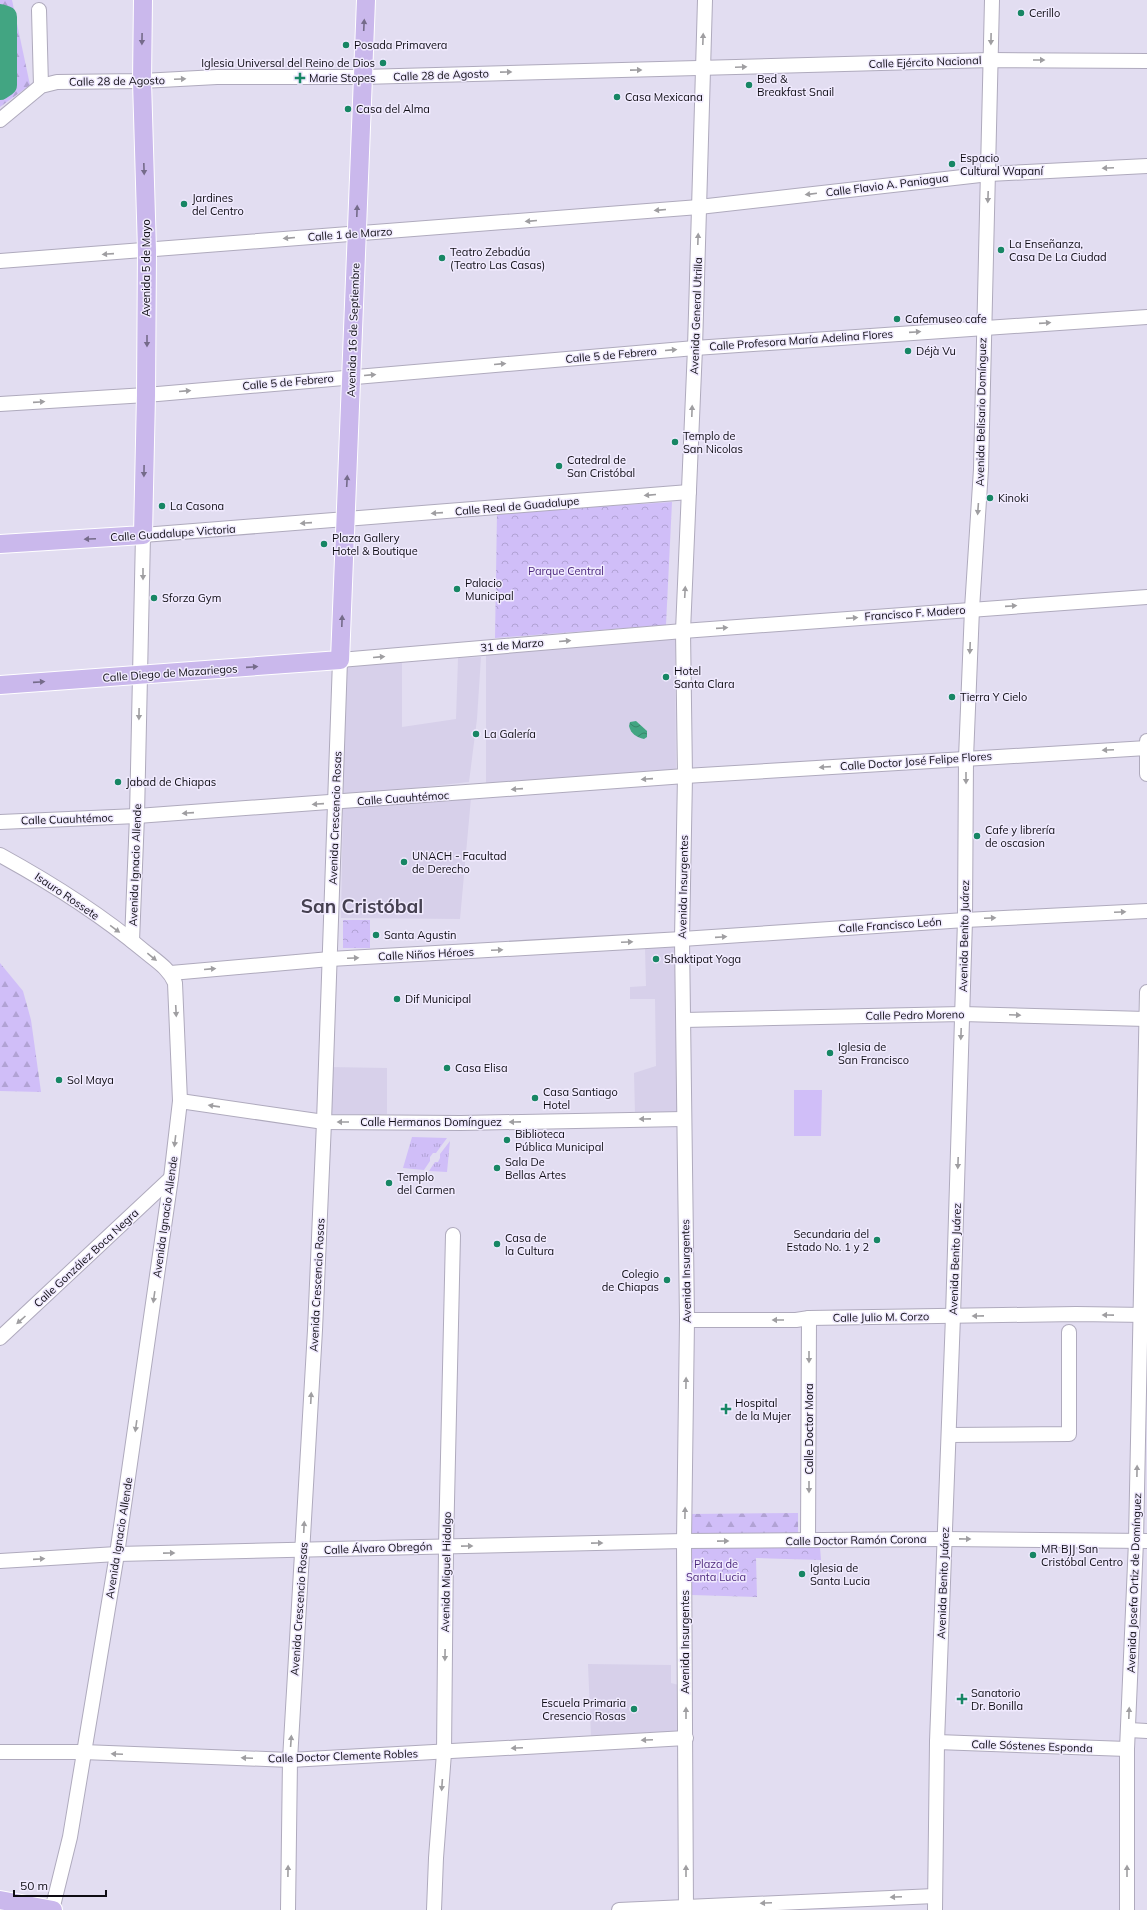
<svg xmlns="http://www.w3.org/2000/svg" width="1147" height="1910" viewBox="0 0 1147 1910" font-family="Mulish,sans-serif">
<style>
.built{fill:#d7d0ea}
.grass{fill:url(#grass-tufts)}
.forest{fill:url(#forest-firs)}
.park{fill:url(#park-crowns)}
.pitch{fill:#d0bef8}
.water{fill:url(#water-waves)}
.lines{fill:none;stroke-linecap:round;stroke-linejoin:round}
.river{stroke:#42a582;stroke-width:22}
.minor-casing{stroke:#afaabd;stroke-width:16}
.major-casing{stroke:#fff;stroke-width:20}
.minor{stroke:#fff;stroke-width:14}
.major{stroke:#cab8ec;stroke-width:18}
.oneway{fill:#756b8a}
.oneway2{fill:#9f9ea1}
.poi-dot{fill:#178664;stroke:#f0eafe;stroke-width:1.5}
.labels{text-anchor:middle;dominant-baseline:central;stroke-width:3;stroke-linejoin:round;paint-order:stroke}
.poi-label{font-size:11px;fill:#0e0c13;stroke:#f0eafe;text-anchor:start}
.street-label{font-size:11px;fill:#0e0c13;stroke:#f0eafe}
.park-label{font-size:11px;fill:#4c287d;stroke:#f0eafe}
.town-label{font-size:19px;font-weight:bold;fill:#464151;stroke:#f0eafe}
</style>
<defs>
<pattern id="grass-tufts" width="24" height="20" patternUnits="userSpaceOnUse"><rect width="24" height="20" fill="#d0bef8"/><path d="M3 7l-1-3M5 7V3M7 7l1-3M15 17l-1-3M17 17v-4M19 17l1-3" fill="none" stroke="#b1a2d4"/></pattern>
<pattern id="forest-firs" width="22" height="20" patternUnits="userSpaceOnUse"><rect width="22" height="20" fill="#d0bef8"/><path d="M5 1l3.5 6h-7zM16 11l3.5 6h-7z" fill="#b1a2d4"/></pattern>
<pattern id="park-crowns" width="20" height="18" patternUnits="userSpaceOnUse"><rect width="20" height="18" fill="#d0bef8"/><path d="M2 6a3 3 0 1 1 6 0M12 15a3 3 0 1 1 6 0" fill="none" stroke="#b1a2d4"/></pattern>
<pattern id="water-waves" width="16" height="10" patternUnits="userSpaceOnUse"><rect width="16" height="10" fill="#42a582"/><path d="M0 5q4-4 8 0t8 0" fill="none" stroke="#368569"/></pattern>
</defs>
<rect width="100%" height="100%" fill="#e2ddf1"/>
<g class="built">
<polygon points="675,639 676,773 486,783 486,648"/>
<polygon points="481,657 477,719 469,782 341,796 344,664 402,659 402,727 456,719 458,658"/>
<polygon points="471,798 460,919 341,918 343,806"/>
<polygon points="675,947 679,1113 635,1114 634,1073 656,1066 655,999 630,999 630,987 646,986 645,948"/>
<polygon points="329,1067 387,1068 387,1114 329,1114"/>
<polygon points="588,1664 671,1665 671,1683 679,1685 678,1733 591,1737"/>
</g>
<g class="grass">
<polygon points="412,1137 447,1138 436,1153 433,1153 430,1157 430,1161 424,1170 403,1168"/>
<polygon points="450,1141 447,1172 429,1171 435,1162 438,1162 440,1158 440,1154"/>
</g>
<g class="forest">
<polygon points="0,0 12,0 30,85 0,107"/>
<polygon points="0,963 23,991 31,1020 41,1092 0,1091"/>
<polygon points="798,1513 798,1537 691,1538 688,1514"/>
</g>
<g class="park">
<polygon points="672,502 666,625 495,638 497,513"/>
<rect x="343" y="920" width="27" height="28"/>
<polygon points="689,1546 820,1547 821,1560 756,1558 757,1597 692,1595"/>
</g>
<polygon class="pitch" points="794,1090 822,1090 821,1136 794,1136"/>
<path class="water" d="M636,721L647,731V737L644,739C636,737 631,734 629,726L630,722Z"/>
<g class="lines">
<polyline class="river" points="0,15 6,17 6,85 0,89"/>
<defs>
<g id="minor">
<polyline points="39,10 41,86"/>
<polyline points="0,120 41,86 57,82 142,81 217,77 362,77 991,60 1147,61"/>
<polyline points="0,261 699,207 989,174 1147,166"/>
<polyline points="0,404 146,395 695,348 1147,317"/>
<polyline points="1147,741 1147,774"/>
<polyline points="0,822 137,816 685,776 1147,748"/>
<path d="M0,855C51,883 99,913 143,950C155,960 169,968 175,983L180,1101L171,1178L117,1554L70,1837L52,1910"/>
<polyline points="132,941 137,816 143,535 689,492"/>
<polyline points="171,973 330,959 682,939 965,920 1147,911"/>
<polyline points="684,1020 962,1014 1146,1019"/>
<polyline points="180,1101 324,1122 461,1123 684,1119"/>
<polyline points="687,1320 796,1320 809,1318 1076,1314 1147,1315"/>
<polyline points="0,1338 171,1178"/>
<polyline points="949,1435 1069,1434 1069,1332"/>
<polyline points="808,1540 809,1318"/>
<polyline points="0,1561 117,1554 684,1541 945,1539 1147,1541"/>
<polyline points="1129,1730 1147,1731"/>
<polyline points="937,1742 1127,1749"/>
<polyline points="0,1752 83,1752 290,1760 686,1738"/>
<polyline points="288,1910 290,1760 315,1330 324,1122 340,660 683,631 1147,597"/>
<polyline points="434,1910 436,1858 444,1753 446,1546 453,1235"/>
<polyline points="619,1910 935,1896"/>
<polyline points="686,1910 684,1541 687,1320 682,939 685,776 683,631 695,348 705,0"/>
<polyline points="935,1910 937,1742 953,1316 965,920 966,758 972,609 981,469 992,0"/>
<polyline points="1127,1910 1127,1749 1136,1541 1147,992"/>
</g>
<g id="major">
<polyline points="0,544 143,535 146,395 147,251 142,81 143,0"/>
<polyline points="0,685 340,660 366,0"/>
<polyline points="0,1900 53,1910"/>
</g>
</defs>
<use href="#minor" class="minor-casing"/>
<use href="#major" class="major-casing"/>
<use href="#minor" class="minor"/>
<use href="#major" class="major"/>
</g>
<defs><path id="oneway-solid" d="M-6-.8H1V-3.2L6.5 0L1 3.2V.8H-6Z"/></defs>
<g class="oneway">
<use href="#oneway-solid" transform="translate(364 25) rotate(-87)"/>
<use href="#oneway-solid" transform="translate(142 39) rotate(91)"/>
<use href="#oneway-solid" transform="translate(144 169) rotate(88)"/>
<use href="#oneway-solid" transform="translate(357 211) rotate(-88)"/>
<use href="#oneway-solid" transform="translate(147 341) rotate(90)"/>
<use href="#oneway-solid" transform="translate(144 471) rotate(91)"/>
<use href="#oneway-solid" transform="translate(347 481) rotate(-87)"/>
<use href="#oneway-solid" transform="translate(90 539) rotate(177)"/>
<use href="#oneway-solid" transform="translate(342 621) rotate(-88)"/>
<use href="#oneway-solid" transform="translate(252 667) rotate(-4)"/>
<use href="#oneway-solid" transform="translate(39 682) rotate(-4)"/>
</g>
<g class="oneway2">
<use href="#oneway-solid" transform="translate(703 39) rotate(-88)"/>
<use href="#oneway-solid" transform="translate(991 39) rotate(91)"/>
<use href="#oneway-solid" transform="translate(1039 60)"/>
<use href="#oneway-solid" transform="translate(741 67) rotate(-2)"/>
<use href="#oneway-solid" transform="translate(636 70) rotate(-1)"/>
<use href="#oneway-solid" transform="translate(506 72) rotate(-1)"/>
<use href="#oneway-solid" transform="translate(180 79) rotate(-3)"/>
<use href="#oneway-solid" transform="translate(1108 168) rotate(177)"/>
<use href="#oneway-solid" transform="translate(811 194) rotate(173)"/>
<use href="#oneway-solid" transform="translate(988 197) rotate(92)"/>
<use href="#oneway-solid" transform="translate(660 210) rotate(175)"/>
<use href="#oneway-solid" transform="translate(531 221) rotate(175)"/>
<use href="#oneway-solid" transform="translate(289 238) rotate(175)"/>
<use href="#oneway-solid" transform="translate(698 239) rotate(-88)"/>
<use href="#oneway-solid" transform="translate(108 254) rotate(176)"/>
<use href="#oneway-solid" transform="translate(1045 323) rotate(-4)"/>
<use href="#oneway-solid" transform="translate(915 332) rotate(-4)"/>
<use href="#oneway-solid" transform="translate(671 350) rotate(-5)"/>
<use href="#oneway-solid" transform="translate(500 364) rotate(-5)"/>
<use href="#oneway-solid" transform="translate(370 375) rotate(-5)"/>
<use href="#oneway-solid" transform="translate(185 391) rotate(-5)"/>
<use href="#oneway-solid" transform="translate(39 402) rotate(-4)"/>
<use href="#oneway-solid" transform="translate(692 411) rotate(-88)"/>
<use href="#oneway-solid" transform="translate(650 495) rotate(175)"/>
<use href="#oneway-solid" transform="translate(978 509) rotate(94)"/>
<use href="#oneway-solid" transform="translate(437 513) rotate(176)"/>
<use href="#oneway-solid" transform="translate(306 523) rotate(176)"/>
<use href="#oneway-solid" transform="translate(143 574) rotate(90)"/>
<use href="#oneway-solid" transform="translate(685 592) rotate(-87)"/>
<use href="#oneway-solid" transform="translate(1011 606) rotate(-4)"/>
<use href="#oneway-solid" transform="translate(852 618) rotate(-4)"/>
<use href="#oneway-solid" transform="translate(722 628) rotate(-4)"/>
<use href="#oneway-solid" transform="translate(565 641) rotate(-5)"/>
<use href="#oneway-solid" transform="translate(970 648) rotate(92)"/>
<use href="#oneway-solid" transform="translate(379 657) rotate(-5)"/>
<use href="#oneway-solid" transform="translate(139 714) rotate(91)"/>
<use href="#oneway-solid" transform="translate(1108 750) rotate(177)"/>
<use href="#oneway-solid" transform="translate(825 767) rotate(176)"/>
<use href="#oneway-solid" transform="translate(966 778) rotate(90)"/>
<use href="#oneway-solid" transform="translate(647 779) rotate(176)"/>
<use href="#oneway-solid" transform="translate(517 789) rotate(176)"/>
<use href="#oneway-solid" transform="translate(318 804) rotate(176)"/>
<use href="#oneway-solid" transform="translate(188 813) rotate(176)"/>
<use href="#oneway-solid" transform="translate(1120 912) rotate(-3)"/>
<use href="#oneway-solid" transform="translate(990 918) rotate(-3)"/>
<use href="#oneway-solid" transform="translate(115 929) rotate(36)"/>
<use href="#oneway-solid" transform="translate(721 937) rotate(-4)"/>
<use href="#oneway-solid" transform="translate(627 942) rotate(-3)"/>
<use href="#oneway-solid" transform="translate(497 950) rotate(-3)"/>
<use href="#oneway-solid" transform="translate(152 957) rotate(39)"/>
<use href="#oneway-solid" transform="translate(353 958) rotate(-3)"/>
<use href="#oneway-solid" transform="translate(210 969) rotate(-5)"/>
<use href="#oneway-solid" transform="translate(176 1011) rotate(87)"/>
<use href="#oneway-solid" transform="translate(1015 1015) rotate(2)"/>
<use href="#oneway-solid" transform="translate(961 1034) rotate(92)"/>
<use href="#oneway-solid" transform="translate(214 1106) rotate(-172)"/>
<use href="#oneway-solid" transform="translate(645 1119) rotate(179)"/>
<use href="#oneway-solid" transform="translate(343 1122) rotate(-180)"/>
<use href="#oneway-solid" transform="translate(515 1122) rotate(179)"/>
<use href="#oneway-solid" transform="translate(175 1141) rotate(97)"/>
<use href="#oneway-solid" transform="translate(958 1163) rotate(92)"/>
<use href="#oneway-solid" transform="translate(154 1297) rotate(98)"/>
<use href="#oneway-solid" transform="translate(1108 1315) rotate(-179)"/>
<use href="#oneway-solid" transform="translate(978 1316) rotate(179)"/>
<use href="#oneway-solid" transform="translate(21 1320) rotate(138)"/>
<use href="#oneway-solid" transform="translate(778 1320) rotate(-180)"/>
<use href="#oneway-solid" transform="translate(809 1357) rotate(90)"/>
<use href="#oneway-solid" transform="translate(686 1383) rotate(-89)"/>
<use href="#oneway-solid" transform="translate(311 1398) rotate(-87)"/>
<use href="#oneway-solid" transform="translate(136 1426) rotate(98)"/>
<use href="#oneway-solid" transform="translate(1137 1471) rotate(-89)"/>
<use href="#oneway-solid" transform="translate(809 1487) rotate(90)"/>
<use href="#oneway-solid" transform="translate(685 1513) rotate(-89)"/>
<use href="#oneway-solid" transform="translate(304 1527) rotate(-87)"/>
<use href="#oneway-solid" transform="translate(965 1539) rotate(1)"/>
<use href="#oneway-solid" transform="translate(723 1541) rotate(-1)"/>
<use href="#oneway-solid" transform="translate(597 1543) rotate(-1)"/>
<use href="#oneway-solid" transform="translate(467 1546) rotate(-1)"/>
<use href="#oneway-solid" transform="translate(169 1553) rotate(-1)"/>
<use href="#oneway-solid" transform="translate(39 1559) rotate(-4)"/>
<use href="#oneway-solid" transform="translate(445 1655) rotate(91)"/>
<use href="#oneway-solid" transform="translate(686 1713) rotate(-90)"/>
<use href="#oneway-solid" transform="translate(1129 1713) rotate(-88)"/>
<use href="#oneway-solid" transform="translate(647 1740) rotate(177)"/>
<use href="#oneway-solid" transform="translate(291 1741) rotate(-86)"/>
<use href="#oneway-solid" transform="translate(517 1748) rotate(177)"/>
<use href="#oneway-solid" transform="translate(117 1754) rotate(-178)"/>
<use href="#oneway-solid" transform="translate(247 1758) rotate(-178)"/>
<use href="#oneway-solid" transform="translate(442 1785) rotate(94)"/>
<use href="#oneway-solid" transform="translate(288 1871) rotate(-89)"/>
<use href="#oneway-solid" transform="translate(686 1871) rotate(-90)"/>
<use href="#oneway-solid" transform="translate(1127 1871) rotate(-90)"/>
<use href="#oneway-solid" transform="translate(896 1897) rotate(178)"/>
<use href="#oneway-solid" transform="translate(766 1903) rotate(178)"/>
</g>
<g class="poi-dot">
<circle cx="1021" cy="13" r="4"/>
<circle cx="346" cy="45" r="4"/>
<circle cx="383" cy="63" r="4"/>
<path d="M298 72h4v4h4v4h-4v4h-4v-4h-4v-4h4z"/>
<circle cx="749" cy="85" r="4"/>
<circle cx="617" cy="97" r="4"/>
<circle cx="348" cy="109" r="4"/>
<circle cx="952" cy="164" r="4"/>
<circle cx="184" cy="204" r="4"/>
<circle cx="1001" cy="250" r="4"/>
<circle cx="442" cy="258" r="4"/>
<circle cx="897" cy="319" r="4"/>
<circle cx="908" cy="351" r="4"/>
<circle cx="675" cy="442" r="4"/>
<circle cx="559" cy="466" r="4"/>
<circle cx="990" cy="498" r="4"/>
<circle cx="162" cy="506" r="4"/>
<circle cx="324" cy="544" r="4"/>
<circle cx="457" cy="589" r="4"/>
<circle cx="154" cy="598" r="4"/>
<circle cx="666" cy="677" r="4"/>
<circle cx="952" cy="697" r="4"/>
<circle cx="476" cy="734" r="4"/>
<circle cx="118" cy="782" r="4"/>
<circle cx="977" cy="836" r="4"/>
<circle cx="404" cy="862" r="4"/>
<circle cx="376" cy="935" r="4"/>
<circle cx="656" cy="959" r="4"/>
<circle cx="397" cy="999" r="4"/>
<circle cx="830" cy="1053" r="4"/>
<circle cx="447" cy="1068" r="4"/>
<circle cx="59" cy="1080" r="4"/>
<circle cx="535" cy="1098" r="4"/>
<circle cx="507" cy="1140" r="4"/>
<circle cx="497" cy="1168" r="4"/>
<circle cx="389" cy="1183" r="4"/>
<circle cx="877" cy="1240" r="4"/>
<circle cx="497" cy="1244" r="4"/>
<circle cx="667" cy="1280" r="4"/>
<path d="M724 1403h4v4h4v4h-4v4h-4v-4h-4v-4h4z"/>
<circle cx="1033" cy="1555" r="4"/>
<circle cx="802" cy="1574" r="4"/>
<path d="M960 1693h4v4h4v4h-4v4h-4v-4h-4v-4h4z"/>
<circle cx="634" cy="1709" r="4"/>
</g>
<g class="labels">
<g class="poi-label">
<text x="1029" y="13">Cerillo</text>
<text x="354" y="45">Posada Primavera</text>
<text x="375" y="63" text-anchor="end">Iglesia Universal del Reino de Dios</text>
<text x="309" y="78">Marie Stopes</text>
<text x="757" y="79">Bed &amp;<tspan x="757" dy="13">Breakfast Snail</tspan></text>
<text x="625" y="97">Casa Mexicana</text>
<text x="356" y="109">Casa del Alma</text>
<text x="960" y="158">Espacio<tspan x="960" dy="13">Cultural Wapaní</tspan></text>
<text x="192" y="198">Jardines<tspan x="192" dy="13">del Centro</tspan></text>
<text x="1009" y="244">La Enseñanza,<tspan x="1009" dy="13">Casa De La Ciudad</tspan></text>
<text x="450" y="252">Teatro Zebadúa<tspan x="450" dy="13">(Teatro Las Casas)</tspan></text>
<text x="905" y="319">Cafemuseo cafe</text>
<text x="916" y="351">Déjà Vu</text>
<text x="683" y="436">Templo de<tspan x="683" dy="13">San Nicolas</tspan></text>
<text x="567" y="460">Catedral de<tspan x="567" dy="13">San Cristóbal</tspan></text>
<text x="998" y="498">Kinoki</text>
<text x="170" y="506">La Casona</text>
<text x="332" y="538">Plaza Gallery<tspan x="332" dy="13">Hotel &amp; Boutique</tspan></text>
<text x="465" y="583">Palacio<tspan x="465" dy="13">Municipal</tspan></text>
<text x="162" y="598">Sforza Gym</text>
<text x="674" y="671">Hotel<tspan x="674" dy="13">Santa Clara</tspan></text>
<text x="960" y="697">Tierra Y Cielo</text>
<text x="484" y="734">La Galería</text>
<text x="126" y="782">Jabad de Chiapas</text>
<text x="985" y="830">Cafe y librería<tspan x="985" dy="13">de oscasion</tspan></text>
<text x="412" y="856">UNACH - Facultad<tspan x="412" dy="13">de Derecho</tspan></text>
<text x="384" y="935">Santa Agustin</text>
<text x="664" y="959">Shaktipat Yoga</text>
<text x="405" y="999">Dif Municipal</text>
<text x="838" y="1047">Iglesia de<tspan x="838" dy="13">San Francisco</tspan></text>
<text x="455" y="1068">Casa Elisa</text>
<text x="67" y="1080">Sol Maya</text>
<text x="543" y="1092">Casa Santiago<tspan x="543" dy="13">Hotel</tspan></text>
<text x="515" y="1134">Biblioteca<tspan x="515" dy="13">Pública Municipal</tspan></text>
<text x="505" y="1162">Sala De<tspan x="505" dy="13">Bellas Artes</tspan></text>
<text x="397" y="1177">Templo<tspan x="397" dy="13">del Carmen</tspan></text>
<text x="869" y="1234" text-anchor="end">Secundaria del<tspan x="869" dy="13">Estado No. 1 y 2</tspan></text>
<text x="505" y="1238">Casa de<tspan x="505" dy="13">la Cultura</tspan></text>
<text x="659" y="1274" text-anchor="end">Colegio<tspan x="659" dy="13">de Chiapas</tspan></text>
<text x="735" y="1403">Hospital<tspan x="735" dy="13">de la Mujer</tspan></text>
<text x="1041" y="1549">MR BJJ San<tspan x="1041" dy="13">Cristóbal Centro</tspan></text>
<text x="810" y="1568">Iglesia de<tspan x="810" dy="13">Santa Lucia</tspan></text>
<text x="971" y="1693">Sanatorio<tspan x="971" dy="13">Dr. Bonilla</tspan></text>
<text x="626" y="1703" text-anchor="end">Escuela Primaria<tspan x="626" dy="13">Cresencio Rosas</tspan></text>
</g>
<g class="street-label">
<text transform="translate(925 62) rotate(-2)">Calle Ejército Nacional</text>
<text transform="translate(441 75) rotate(-2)">Calle 28 de Agosto</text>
<text transform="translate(117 81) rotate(-1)">Calle 28 de Agosto</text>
<text transform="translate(887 185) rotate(-7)">Calle Flavio A. Paniagua</text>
<text transform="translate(350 234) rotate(-4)">Calle 1 de Marzo</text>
<text transform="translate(146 268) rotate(-90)">Avenida 5 de Mayo</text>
<text transform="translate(696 316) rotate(-88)">Avenida General Utrilla</text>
<text transform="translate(353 330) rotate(-88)">Avenida 16 de Septiembre</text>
<text transform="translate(801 340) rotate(-4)">Calle Profesora María Adelina Flores</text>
<text transform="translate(611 355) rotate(-5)">Calle 5 de Febrero</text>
<text transform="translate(288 382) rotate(-5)">Calle 5 de Febrero</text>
<text transform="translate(981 412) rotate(-89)">Avenida Belisario Domínguez</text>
<text transform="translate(517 506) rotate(-5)">Calle Real de Guadalupe</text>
<text transform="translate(173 533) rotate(-4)">Calle Guadalupe Victoria</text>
<text transform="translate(915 613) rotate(-4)">Francisco F. Madero</text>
<text transform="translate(512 645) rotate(-5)">31 de Marzo</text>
<text transform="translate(170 673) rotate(-4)">Calle Diego de Mazariegos</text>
<text transform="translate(916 761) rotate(-4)">Calle Doctor José Felipe Flores</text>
<text transform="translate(403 798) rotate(-4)">Calle Cuauhtémoc</text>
<text transform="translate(335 818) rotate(-88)">Avenida Crescencio Rosas</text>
<text transform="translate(67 819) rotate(-2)">Calle Cuauhtémoc</text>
<text transform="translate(135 865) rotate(-88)">Avenida Ignacio Allende</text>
<text transform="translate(683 887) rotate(-89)">Avenida Insurgentes</text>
<text transform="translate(67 896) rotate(34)">Isauro Rossete</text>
<text transform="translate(890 925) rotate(-4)">Calle Francisco León</text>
<text transform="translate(964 936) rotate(-89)">Avenida Benito Juárez</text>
<text transform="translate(426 954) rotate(-3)">Calle Niños Héroes</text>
<text transform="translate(915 1015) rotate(-1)">Calle Pedro Moreno</text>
<text x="431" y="1122">Calle Hermanos Domínguez</text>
<text transform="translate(165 1217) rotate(-82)">Avenida Ignacio Allende</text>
<text transform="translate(86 1258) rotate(-43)">Calle González Boca Negra</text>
<text transform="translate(955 1259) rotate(-88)">Avenida Benito Juárez</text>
<text transform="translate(686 1271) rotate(-91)">Avenida Insurgentes</text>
<text transform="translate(317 1285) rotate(-87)">Avenida Crescencio Rosas</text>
<text transform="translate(881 1317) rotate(-1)">Calle Julio M. Corzo</text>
<text transform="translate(809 1429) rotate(-90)">Calle Doctor Mora</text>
<text transform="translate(119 1538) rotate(-81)">Avenida Ignacio Allende</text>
<text transform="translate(856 1540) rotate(-1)">Calle Doctor Ramón Corona</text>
<text transform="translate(378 1548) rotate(-2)">Calle Álvaro Obregón</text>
<text transform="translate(446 1572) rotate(-89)">Avenida Miguel Hidalgo</text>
<text transform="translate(943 1583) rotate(-88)">Avenida Benito Juárez</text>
<text transform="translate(1134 1583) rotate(-88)">Avenida Josefa Ortiz de Domínguez</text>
<text transform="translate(299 1609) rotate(-86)">Avenida Crescencio Rosas</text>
<text transform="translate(685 1642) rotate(-90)">Avenida Insurgentes</text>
<text transform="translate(1032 1746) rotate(2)">Calle Sóstenes Esponda</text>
<text transform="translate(343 1756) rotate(-2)">Calle Doctor Clemente Robles</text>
</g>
<g class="park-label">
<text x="566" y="571">Parque Central</text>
<text x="716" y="1564">Plaza de<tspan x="716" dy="13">Santa Lucia</tspan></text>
</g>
<g class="town-label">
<text x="362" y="906">San Cristóbal</text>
</g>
</g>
<path d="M14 1890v6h92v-6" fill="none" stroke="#0e0c13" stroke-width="2"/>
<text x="20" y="1890" font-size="12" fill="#0e0c13" stroke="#f0eafe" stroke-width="3" paint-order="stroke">50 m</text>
</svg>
